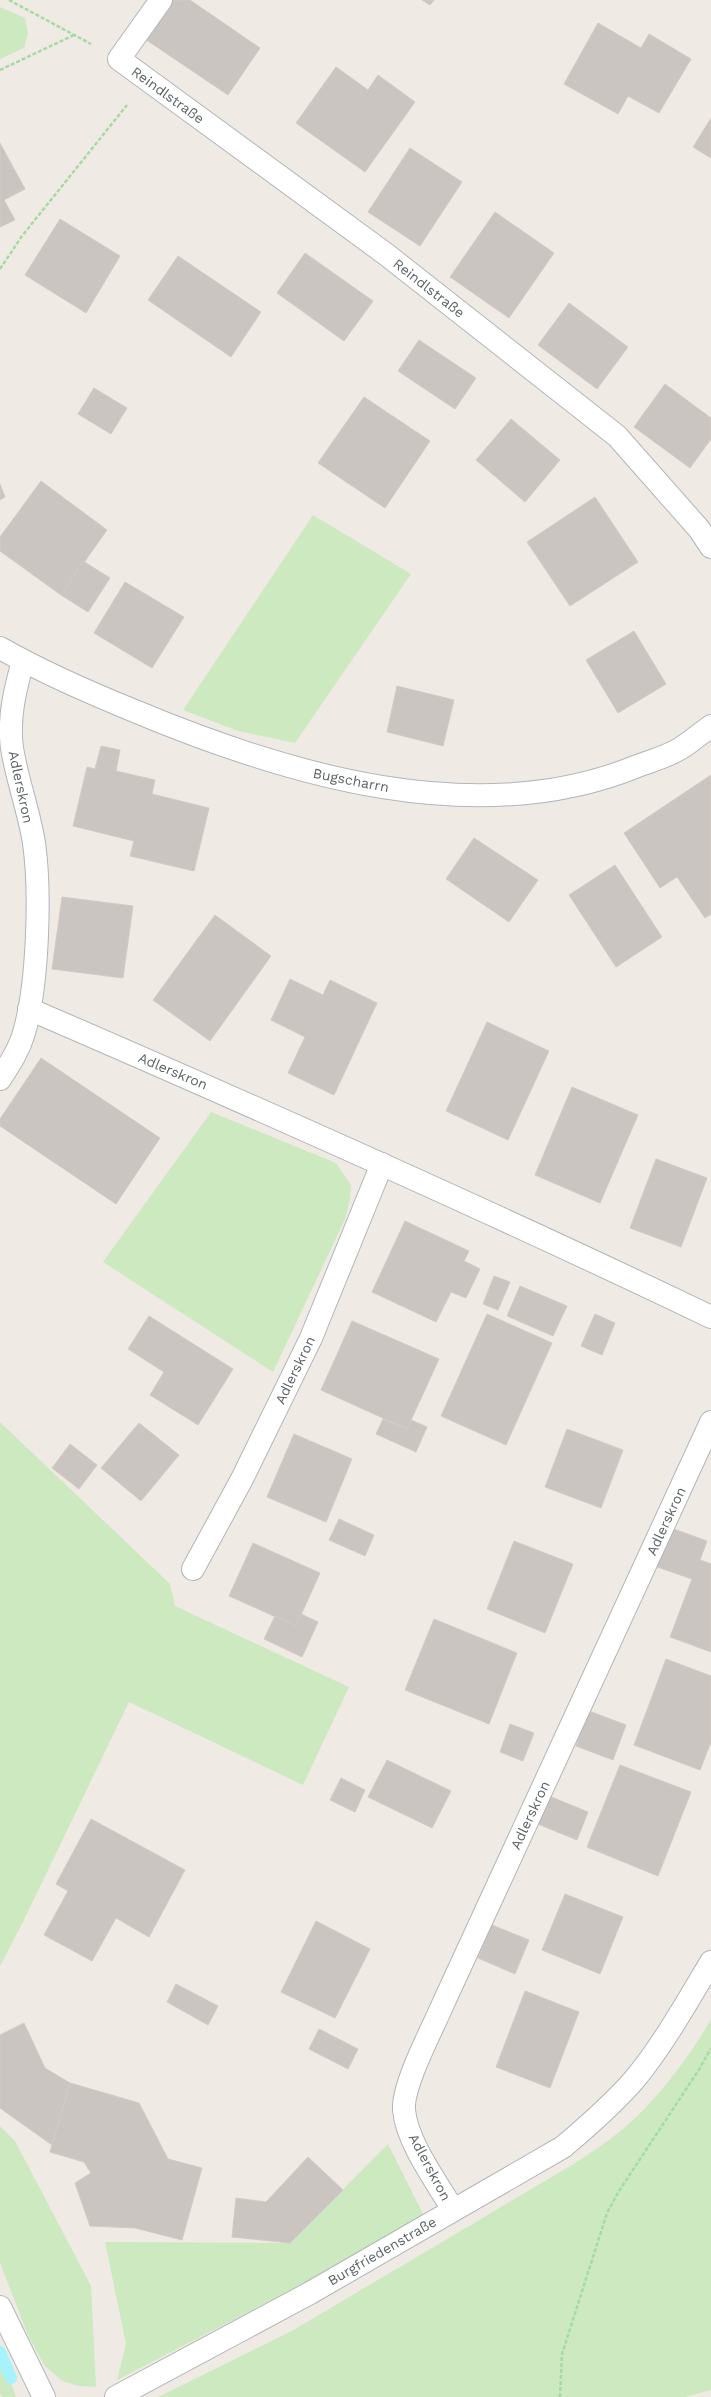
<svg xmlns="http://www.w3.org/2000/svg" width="711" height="2397" viewBox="0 0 711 2397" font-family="'Work Sans',sans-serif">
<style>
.green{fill:#cce9c0}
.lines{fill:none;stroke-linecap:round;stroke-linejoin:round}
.stream{stroke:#a6f3ff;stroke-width:12}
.building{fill:#cbc5c2;stroke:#d5cac3}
.service-casing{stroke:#b0b6b8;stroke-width:24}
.minor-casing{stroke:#b0b6b8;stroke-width:24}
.path{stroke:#a5dba3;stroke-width:2.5;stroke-dasharray:4 2;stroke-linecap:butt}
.service{stroke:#fff;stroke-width:22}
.minor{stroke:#fff;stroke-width:22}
.labels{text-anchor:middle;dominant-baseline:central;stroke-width:3.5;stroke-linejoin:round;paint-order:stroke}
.street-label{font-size:14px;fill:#5d6466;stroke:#fff}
</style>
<rect width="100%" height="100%" fill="#f0eae5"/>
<g class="green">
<polygon points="0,7 25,18 28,34 24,48 0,59"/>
<polygon points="313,515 411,574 295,743 238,731 183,710"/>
<polygon points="211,1112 336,1163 351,1185 350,1200 345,1219 273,1372 103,1262"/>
<polygon points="0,1422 170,1584 175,1606 349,1687 303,1785 129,1702 22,1924 0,1966"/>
<path d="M711,2019V2390L685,2397H158L290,2332L577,2162C591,2152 606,2143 619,2132C651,2108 692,2054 711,2019Z"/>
<polygon points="0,2126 15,2141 91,2286 96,2387 79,2386 62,2381 44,2365 28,2335 0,2263"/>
<polygon points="388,2144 426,2220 117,2380 126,2344 105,2242 290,2243"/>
<polygon points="0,2352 16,2397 2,2397 0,2393"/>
</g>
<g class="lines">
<polyline class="stream" points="0,2352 11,2378"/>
</g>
<g class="building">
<polygon points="172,0 190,0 260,48 228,95 145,39"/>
<polygon points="422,0 434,0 430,5"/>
<polygon points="598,23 641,48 649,34 691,59 659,113 628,96 618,114 564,84"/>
<polygon points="336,67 368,90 378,75 415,102 365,172 296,123"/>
<polygon points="711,118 711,158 693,147"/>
<polygon points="0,143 25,189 4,200 15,220 0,227"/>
<polygon points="410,148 462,182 420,246 368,212"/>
<polygon points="495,212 554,253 509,318 450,277"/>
<polygon points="60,219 120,256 86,313 25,275"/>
<polygon points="305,253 373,301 344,341 277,293"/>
<polygon points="178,256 261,312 231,357 148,300"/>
<polygon points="569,303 628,347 597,389 538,345"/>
<polygon points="419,340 476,378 455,409 398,371"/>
<polygon points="665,384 711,418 711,439 690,468 634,427"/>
<polygon points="94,388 127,408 111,434 78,414"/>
<polygon points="364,397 430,441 385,508 318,463"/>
<polygon points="511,419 560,460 525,502 476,460"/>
<polygon points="41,481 107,530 61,595 0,551 0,537"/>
<polygon points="0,484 5,497 0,500"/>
<polygon points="595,497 638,562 570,606 527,542"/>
<polygon points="83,561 110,578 88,612 61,595"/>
<polygon points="125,582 184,617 152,668 94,633"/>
<polygon points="634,631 666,684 618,713 586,660"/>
<polygon points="397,686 454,700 443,746 387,732"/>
<polygon points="101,746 120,750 116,771 155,780 152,794 209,808 194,871 130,856 134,841 73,826 87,767 95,769"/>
<polygon points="711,775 711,914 705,918 677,877 660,888 624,833"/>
<polygon points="474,838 538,880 509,922 446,879"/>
<polygon points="615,865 662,937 616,967 569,895"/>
<polygon points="62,897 133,906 123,978 52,969"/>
<polygon points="215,915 271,956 210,1041 153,1000"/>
<polygon points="290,979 323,995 330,980 377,1003 334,1095 288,1073 305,1037 271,1020"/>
<polygon points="487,1022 549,1051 508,1140 446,1111"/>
<polygon points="41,1058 160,1138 116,1204 0,1126 0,1119"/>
<polygon points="572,1087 638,1115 600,1203 535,1175"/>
<polygon points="656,1159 707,1178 681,1247 630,1228"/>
<polygon points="405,1221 469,1251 464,1261 480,1269 466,1298 451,1292 436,1322 372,1292"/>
<polygon points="494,1276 510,1282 498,1310 483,1304"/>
<polygon points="520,1286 567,1306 553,1336 507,1316"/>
<polygon points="487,1314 552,1343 506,1445 441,1416"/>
<polygon points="595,1314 615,1323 602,1355 581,1346"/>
<polygon points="149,1316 233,1369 198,1425 150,1395 164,1372 128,1349"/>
<polygon points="352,1321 439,1359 407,1429 321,1390"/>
<polygon points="383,1419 407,1429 411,1420 427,1427 416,1452 376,1434"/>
<polygon points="139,1423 179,1455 141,1501 101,1468"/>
<polygon points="567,1429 623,1450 601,1508 545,1487"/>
<polygon points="294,1434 352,1459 326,1522 267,1497"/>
<polygon points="70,1444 97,1465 79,1489 52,1468"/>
<polygon points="339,1519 374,1535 365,1556 329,1540"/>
<polygon points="671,1528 707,1541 700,1560 711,1564 711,1652 670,1637 692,1579 657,1567"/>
<polygon points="514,1541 573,1564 545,1633 487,1609"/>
<polygon points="253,1543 320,1573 296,1626 229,1596"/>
<polygon points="301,1614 318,1622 302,1657 264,1639 275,1616 296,1626"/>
<polygon points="434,1619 517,1653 489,1724 405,1690"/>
<polygon points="666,1659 711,1676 711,1742 700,1770 634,1745"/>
<polygon points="589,1711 626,1725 613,1760 576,1746"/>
<polygon points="510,1724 534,1733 523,1761 500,1752"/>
<polygon points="387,1760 451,1791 432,1828 368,1797"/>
<polygon points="620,1765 691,1792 658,1876 587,1847"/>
<polygon points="341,1778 365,1790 355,1812 330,1800"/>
<polygon points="549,1796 588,1812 577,1840 538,1824"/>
<polygon points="91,1819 185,1870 149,1937 116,1918 92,1961 44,1935 68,1891 56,1884"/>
<polygon points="565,1894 623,1917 600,1974 542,1950"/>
<polygon points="316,1921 370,1949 335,2018 281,1992"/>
<polygon points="492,1925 529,1940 515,1974 478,1958"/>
<polygon points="176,1984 218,2006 208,2025 167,2002"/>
<polygon points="525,1991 579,2012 550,2088 496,2067"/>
<polygon points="24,2023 45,2068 70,2083 52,2145 0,2108 0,2035"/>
<polygon points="319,2029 358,2049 348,2069 309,2049"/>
<polygon points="70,2083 139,2103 168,2159 202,2168 182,2240 135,2228 90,2226 75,2183 91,2173 84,2162 50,2152"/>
<polygon points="308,2157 343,2190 290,2243 232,2237 236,2198 266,2202"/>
</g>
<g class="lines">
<defs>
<polyline id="service" points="193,1569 242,1479 311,1338 382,1164"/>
<g id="minor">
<polyline points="161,0 119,59 387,255 617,436 699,529 711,547"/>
<path d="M0,648C44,673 90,693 137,712C288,775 476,831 635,767C650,761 667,757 681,748C691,742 701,733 711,726"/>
<path d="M29,1009C258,1108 486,1209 711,1317"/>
<path d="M0,1079C9,1065 18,1052 23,1036C38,988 41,893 34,843C29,811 17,780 12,748C8,718 15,690 23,661"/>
<path d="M453,2210C437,2182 407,2143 404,2110C402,2085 433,2028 443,2004L711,1422"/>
<polyline points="0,2307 44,2397"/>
<path d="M116,2397L310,2293L563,2147C588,2126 612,2105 634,2080C661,2048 689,1999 711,1962"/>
</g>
</defs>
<use href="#service" class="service-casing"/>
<use href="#minor" class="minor-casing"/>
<g class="path">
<polyline points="9,0 91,44"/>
<polyline points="0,70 74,35"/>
<polyline points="0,269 22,236 127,105"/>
<polyline points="560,2397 562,2354 607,2213 619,2191 700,2068 711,2048"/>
</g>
<use href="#service" class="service"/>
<use href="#minor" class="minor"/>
</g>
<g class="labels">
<g class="street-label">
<text transform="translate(168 95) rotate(36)">Reindlstraße</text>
<text transform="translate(429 288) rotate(38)">Reindlstraße</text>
<text transform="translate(351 780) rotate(11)">Bugscharrn</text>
<text transform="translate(21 787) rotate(78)">Adlerskron</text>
<text transform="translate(173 1071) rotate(23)">Adlerskron</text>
<text transform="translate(295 1370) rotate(-64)">Adlerskron</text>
<text transform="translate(666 1521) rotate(-65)">Adlerskron</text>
<text transform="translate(530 1815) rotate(-65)">Adlerskron</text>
<text transform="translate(430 2167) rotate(62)">Adlerskron</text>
<text transform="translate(382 2251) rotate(-30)">Burgfriedenstraße</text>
</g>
</g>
</svg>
